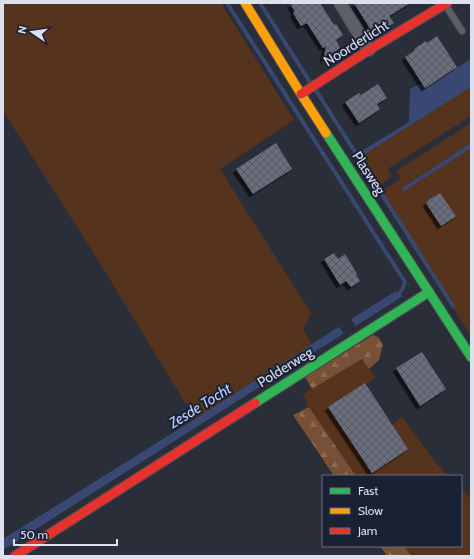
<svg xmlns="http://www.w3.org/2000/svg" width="474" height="559" viewBox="0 0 474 559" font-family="Cabin,sans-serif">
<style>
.green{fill:#56331c}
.forest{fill:url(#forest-firs)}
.water{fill:#394872}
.pier{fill:#2a2e39}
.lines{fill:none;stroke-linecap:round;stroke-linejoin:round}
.stream{stroke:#394872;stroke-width:4}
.building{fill:url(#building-cross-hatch);filter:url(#shadow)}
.lane-casing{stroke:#484b55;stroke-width:8}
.street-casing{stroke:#484b55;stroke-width:14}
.fast-casing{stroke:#484b55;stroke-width:11}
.slow-casing{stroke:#484b55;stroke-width:11}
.jam-casing{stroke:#484b55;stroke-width:11}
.lane{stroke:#5b5f67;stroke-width:6}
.street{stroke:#5b5f67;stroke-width:12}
.fast{stroke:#30b455;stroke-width:9}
.slow{stroke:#ff9f0a;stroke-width:9}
.jam{stroke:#e5322d;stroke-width:9}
.labels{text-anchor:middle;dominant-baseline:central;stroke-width:4;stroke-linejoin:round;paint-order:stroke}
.street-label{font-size:14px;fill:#dbe1ee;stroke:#1a2135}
.water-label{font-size:15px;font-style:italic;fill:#bfd0fc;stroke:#1a2135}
</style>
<defs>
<pattern id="forest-firs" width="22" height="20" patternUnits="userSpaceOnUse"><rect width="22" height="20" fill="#785036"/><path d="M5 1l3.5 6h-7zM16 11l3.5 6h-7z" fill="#8b6953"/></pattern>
<pattern id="building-cross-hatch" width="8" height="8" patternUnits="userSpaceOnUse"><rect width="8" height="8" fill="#696e7d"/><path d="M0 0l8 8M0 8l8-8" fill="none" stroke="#565962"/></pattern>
<filter id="shadow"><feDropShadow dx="-3.5" dy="3.5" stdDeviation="0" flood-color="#0009"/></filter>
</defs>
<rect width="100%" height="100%" fill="#2a2e39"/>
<g class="green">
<polygon points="3,3 221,3 294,120 220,169 311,313 303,330 312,344 195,419 93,252 3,111"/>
<polygon points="471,87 471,116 389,168 388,170 391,174 391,177 379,185 377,179 362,156"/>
<polygon points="471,123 471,143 402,188 403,190 471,146 471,336 385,201 387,200 381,192 399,180 400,178 397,172 398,170"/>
<polygon points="363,359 375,378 353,394 379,434 402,417 436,463 449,476 356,476 309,407 303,394"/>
<polygon points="461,488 471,498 471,556 411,556 404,546 461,546"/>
</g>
<g class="forest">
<polygon points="373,335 378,337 383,344 379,360 369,369 362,359 312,389 305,377"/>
<polygon points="309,407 356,476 334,476 293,415"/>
<polygon points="380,546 404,546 411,556 387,556"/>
</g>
<g class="water">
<polygon points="471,59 471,87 362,156 360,152 409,122 410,89 421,83 425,88"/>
<polygon points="471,143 471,148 404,191 402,190 402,188"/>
<polygon points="396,291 403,296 3,550 3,539 195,419 351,319"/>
</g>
<polygon class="pier" points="350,317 357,328 345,336 338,325"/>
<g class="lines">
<g class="stream">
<path d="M227,3L405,282C403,289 401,293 395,296"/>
<polyline points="260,3 310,82"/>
<polyline points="315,89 453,306"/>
</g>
</g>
<g class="building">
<polygon points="290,3 320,3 334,25 336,24 343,35 336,40 340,48 323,60 326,46 323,48 307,23 301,26 293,13 295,12"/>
<polygon points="354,3 410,3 389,16 394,23 374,35"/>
<polygon points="437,36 457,67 425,88 405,57 415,50 414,49 426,41 427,43"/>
<polygon points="378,84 387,98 377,104 380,109 359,123 345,102 359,93 361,95"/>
<polygon points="276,143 292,169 253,194 236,169"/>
<polygon points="440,193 456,216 441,226 426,203 430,199"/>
<polygon points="334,253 338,259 345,254 357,274 356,275 360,281 351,287 346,281 340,285 324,259"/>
<polygon points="422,352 446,389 420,406 396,368"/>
<polygon points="365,383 408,449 372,473 328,407"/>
</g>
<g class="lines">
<defs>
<polyline id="lane" points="446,6 462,31"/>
<polyline id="street" points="340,3 369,50"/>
<g id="fast">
<polyline points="326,133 471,357"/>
<polyline points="255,403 429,292"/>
</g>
<polyline id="slow" points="245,3 301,94 326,133"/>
<g id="jam">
<polyline points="301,94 369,50 447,3"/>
<polyline points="15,556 255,403"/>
</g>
</defs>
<use href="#lane" class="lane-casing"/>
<use href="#street" class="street-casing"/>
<use href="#fast" class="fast-casing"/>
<use href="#slow" class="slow-casing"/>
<use href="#jam" class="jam-casing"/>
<use href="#lane" class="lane"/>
<use href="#street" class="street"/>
<use href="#fast" class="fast"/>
<use href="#slow" class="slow"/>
<use href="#jam" class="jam"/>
</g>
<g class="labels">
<g class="street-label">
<text transform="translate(356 43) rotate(-32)">Noorderlicht</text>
<text transform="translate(369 173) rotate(57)">Plasweg</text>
<text transform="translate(285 367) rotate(-32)">Polderweg</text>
</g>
<g class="water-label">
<text transform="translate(200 406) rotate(-32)">Zesde Tocht</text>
</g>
</g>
<rect width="474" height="559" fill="none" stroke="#dbe1ee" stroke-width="8"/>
<rect x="322" y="475" width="140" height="72" fill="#1a2135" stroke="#676e7f"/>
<rect x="330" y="488" width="20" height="6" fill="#30b455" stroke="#676e7f"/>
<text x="358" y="495" font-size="12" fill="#dbe1ee">Fast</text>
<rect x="330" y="508" width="20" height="6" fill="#ff9f0a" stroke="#676e7f"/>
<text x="358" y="515" font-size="12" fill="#dbe1ee">Slow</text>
<rect x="330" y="528" width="20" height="6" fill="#e5322d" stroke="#676e7f"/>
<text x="358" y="535" font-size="12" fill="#dbe1ee">Jam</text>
<g transform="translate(32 32) rotate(283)" stroke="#1a2135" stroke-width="3" paint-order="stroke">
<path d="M0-3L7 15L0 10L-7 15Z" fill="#dbe1ee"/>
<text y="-6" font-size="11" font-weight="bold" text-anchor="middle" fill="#dbe1ee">N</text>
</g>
<path d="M14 539v6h103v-6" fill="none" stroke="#dbe1ee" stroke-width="2"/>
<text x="20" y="539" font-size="12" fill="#dbe1ee" stroke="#1a2135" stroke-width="3" paint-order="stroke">50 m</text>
</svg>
